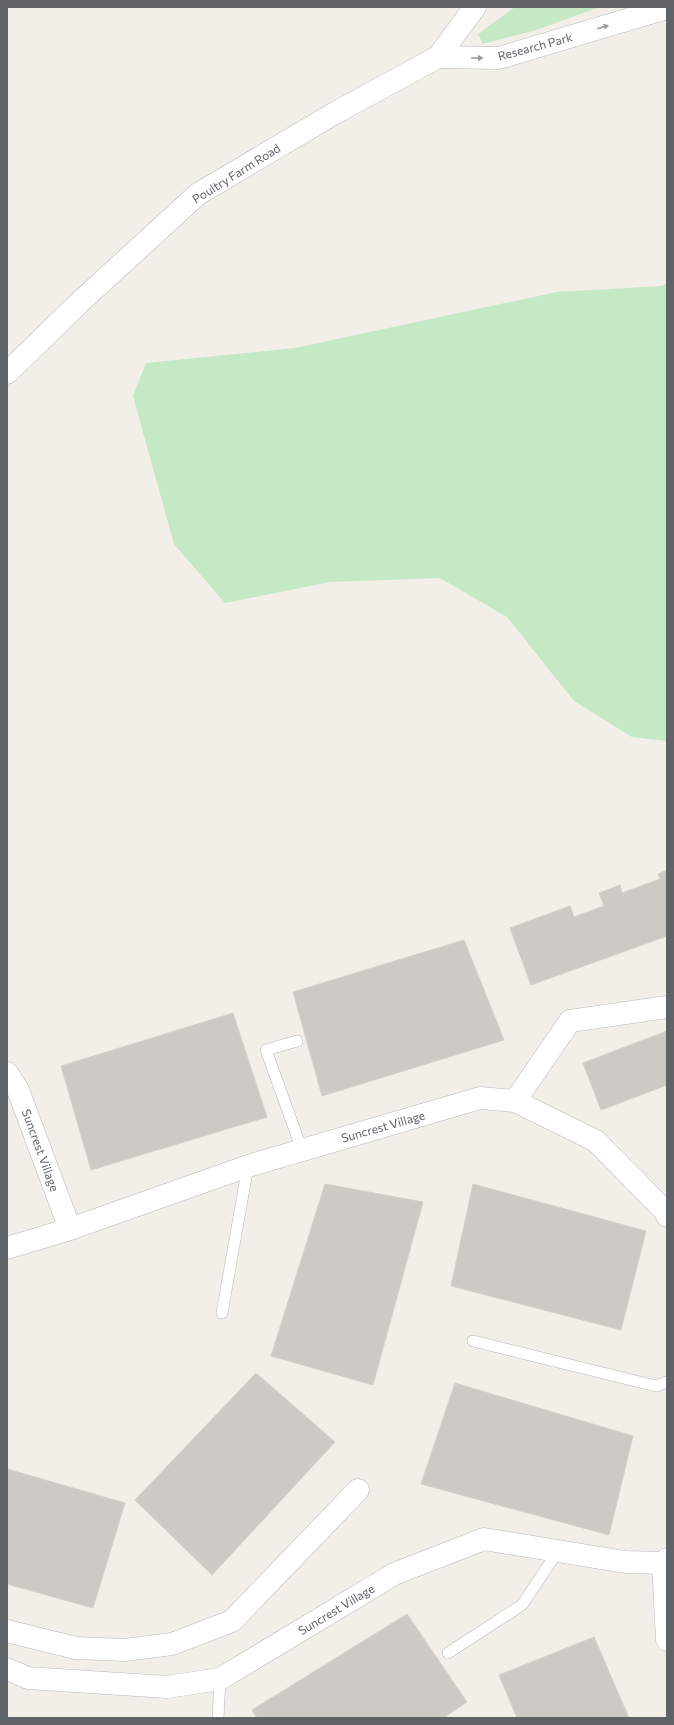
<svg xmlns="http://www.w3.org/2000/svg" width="674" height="1725" viewBox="0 0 674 1725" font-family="Commissioner,sans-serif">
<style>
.green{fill:#c5e8c5}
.building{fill:#cccac5;stroke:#d6d1c6}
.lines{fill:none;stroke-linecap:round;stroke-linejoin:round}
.service-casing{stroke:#b5b8bc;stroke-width:12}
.minor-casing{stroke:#b5b8bc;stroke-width:23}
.service{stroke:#fff;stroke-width:11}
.minor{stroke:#fff;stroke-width:22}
.oneway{fill:#979a9d}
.labels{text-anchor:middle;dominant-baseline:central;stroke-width:3;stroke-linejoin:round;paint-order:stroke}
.street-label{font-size:12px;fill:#5f6368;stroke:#fff}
</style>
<rect width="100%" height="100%" fill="#f1efe8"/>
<g class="green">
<polygon points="515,7 600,7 536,30 483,44 478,34"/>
<polygon points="667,283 667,741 632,737 574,701 507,617 440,578 330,582 225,603 174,544 133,396 146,363 295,348 557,292 662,286"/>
</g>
<g class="building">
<polygon points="667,870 667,936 531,985 510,928 570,906 574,917 604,906 599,893 620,885 622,893 660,879 658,874"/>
<polygon points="464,940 504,1040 322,1096 293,992"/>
<polygon points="233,1013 267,1117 91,1170 61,1066"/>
<polygon points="667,1031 667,1085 601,1110 583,1063"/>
<polygon points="325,1184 423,1202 373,1385 271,1356"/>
<polygon points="473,1184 646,1231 621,1330 451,1286"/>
<polygon points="256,1373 335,1442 212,1575 135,1500"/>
<polygon points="455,1383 633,1436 609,1535 421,1484"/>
<polygon points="7,1469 125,1503 93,1608 7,1584"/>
<polygon points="407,1614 467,1702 443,1718 257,1718 252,1710"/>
<polygon points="594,1637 629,1718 517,1718 499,1675"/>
</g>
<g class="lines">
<defs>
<g id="service">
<polyline points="297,1041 266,1050 302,1150"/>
<polyline points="222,1313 248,1166"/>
<polyline points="473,1341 656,1386 667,1382"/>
<polyline points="448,1653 522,1605 558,1551"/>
<polyline points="218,1718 220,1679"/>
</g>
<g id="minor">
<polyline points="438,57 499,58 667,8"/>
<polyline points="7,373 80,302 198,194 335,113 438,57 475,7"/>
<polyline points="7,1073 18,1090 70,1229"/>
<polyline points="515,1101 570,1021 667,1007"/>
<polyline points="7,1248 70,1229 248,1166 480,1098 515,1101 596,1141 665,1211 667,1216"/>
<polyline points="663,1563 667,1640"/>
<polyline points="7,1631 76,1648 125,1650 172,1644 232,1621 358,1490"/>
<polyline points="7,1669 28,1678 167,1687 220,1679 394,1574 484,1539 625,1562 663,1563 667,1559"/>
</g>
</defs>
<use href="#service" class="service-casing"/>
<use href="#minor" class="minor-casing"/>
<use href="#service" class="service"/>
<use href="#minor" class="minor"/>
</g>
<defs><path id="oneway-solid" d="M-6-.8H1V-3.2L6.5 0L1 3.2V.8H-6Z"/></defs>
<g class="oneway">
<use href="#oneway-solid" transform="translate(603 27) rotate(-16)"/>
<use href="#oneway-solid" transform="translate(477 58)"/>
</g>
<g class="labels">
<g class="street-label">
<text transform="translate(535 46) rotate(-15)">Research Park</text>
<text transform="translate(236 173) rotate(-32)">Poultry Farm Road</text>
<text transform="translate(383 1126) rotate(-16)">Suncrest Village</text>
<text transform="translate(41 1150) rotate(70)">Suncrest Village</text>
<text transform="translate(336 1609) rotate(-31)">Suncrest Village</text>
</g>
</g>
<rect width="674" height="1725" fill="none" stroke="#5f6368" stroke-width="16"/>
</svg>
